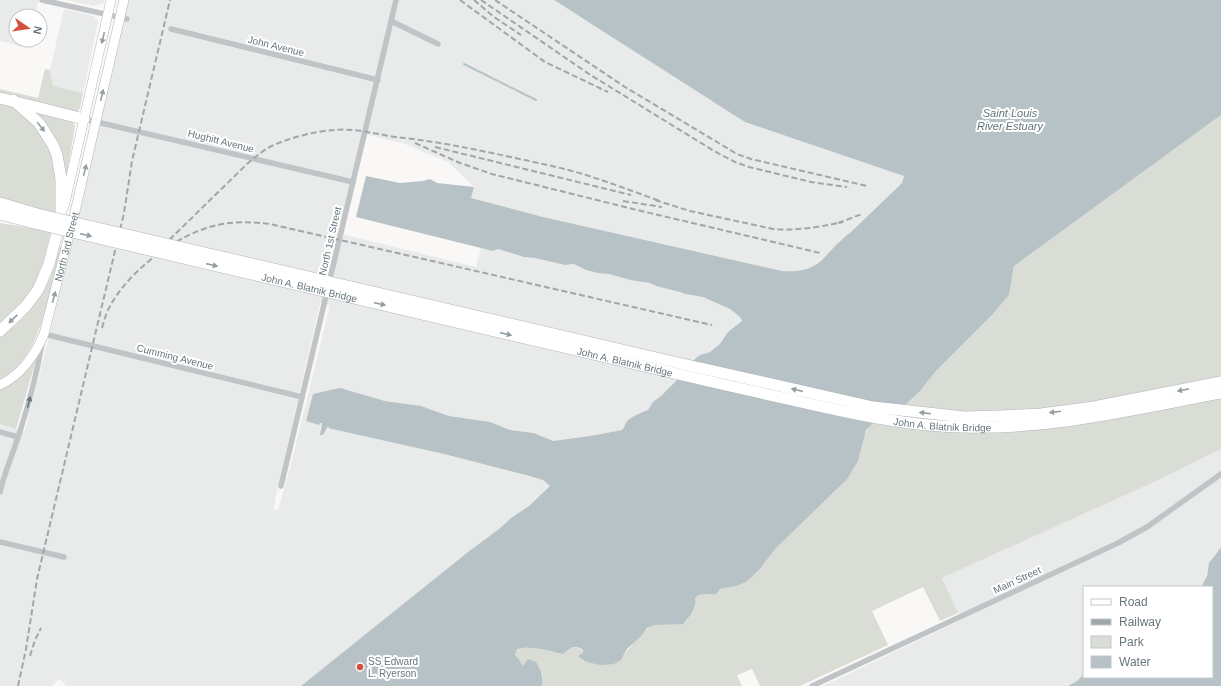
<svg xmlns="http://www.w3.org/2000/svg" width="1221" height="686" viewBox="0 0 1221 686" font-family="Arial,sans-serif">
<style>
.built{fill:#e9eaea;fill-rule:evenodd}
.green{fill:#d9ddd6}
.water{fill:#b6c2c5}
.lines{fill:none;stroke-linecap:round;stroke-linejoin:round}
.stream{stroke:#b6c2c5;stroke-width:2}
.primary-casing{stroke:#b2b7ba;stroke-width:10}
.highway-casing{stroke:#b2b6b9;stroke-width:12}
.street{stroke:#c0c4c7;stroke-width:5.5}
.primary{stroke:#fff;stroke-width:9}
.highway{stroke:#fff;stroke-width:11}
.rail{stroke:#a0a7ab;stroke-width:2;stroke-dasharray:6 3;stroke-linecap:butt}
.highway-bridge-casing{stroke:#b2b6b9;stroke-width:12;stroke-linecap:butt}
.highway-bridge{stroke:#fff;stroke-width:11}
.oneway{fill:#949fa5}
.oneway2{fill:#66767e}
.poi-dot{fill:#d3513c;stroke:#fff;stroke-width:1.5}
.labels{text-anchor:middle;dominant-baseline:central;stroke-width:4;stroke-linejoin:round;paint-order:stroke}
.street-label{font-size:10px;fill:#66767e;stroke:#fff}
.poi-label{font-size:10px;fill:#66767e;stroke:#fff;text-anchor:start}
.water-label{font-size:11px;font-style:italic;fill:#617578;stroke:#fff}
</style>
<rect width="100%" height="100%" fill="#f9f8f6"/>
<g class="built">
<polygon points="0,0 39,0 35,16 16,16 16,40 30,40 28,48 0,41"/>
<polygon points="66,0 105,0 102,4 93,6"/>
<path d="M128,0H554L588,22L904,176L902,183L851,232L842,238L831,252L814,266L798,272L782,271L543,217L471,198L474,187L448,162L405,144L364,134L342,234L476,267L481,248L493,251L498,249L524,257L535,258L565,265L574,264L586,270L598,273L609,274L630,280L650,283L656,286L680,292L685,294L703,297L730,309L740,317L743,321L728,332L720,344L710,352L700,355L684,373L662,395L653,402L648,410L628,420L622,430L590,436L553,441L534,433L510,430L490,422L449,416L421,406L385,401L368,397L313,394L306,421L319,425V423H322L319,432L326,428L328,425L332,429L444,454L526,475L543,480L550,486L529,506L511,518L499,529L468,552L301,686H66L60,679L51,686H0V424L25,431L53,321ZM320,303L330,305L289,472L278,510L274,509L275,500Z"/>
<polygon points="64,9 94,16 98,22 83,93 53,86 50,70"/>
<polygon points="1221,449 1221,547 1213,556 1208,568 1204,584 1201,587 1084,587 1084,674 1077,681 1068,686 823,686 961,620 942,578 1154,482"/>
</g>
<g class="green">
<polygon points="45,69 50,70 53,86 83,93 80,108 77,112 0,95 0,89 38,98"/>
<polygon points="0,101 5,102 20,111 44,137 55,164 58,204 41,271 33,288 24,301 0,324 0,223 33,228 0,198"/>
<polygon points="29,110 72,121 75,126 74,132 65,185 62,168"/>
<path d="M1221,115V449L1154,482L942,578L958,613L940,621L923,587L872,611L888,645L800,686H760L752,669L737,675L742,686H542L543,679L542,673L523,666L518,658L515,655L517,649C532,645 549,651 563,654C570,648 575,644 583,651L582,659C588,667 612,661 621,660C626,651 645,627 654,625C662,622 673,623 683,624L692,613L696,602L695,599L698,595C706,595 715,596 719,589L736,586L759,570L776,548L858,461L864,435L869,427L882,415L904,406L920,391L936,371L993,314L1009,295L1014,266Z"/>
<path d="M59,247H62C58,264 53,281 49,298C40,330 31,362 0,380V336C22,322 40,302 50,277C54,268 54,256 59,247Z"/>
<polygon points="37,357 16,429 0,424 0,389"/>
</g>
<g class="water">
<path d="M554,0H1221V115L1014,266L1009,295L993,314L936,371L920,391L904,406L882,415L866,430L858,461L847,479L776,548L759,570L746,582L736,586L720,589L716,594L698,595L695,599L696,602L692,613L683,624L654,625L647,628L641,636L627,649L621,660L614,664L601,665L586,662L578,656L583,653V650C575,644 570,648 563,654C549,651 532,645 517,649L515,655L518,658L523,666L528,659L536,662C541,671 544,677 542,686H301L468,552L499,529L511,518L529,506L550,486L543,480L526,475L444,454L332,429L329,428L328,426L323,435H320L322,423H320L319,425L306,421L313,394L340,388L385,401L421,406L449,416L490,422L510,430L534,433L553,441L590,436L622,430C624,428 625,424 627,421C630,418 643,411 648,410L653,402L662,395L684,373L695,359L700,355L710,352L720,344L728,332L742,321L740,317L730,309L703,297L685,294L680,292L656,286L650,283L630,280L609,274L598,273L586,270L574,264L565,265L535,258L524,257L498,249L493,251L356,217L366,176L400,183L423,181L430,179L437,183L474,187L471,198L543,217L782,271C824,274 823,252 851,232L902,183L904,176L745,122Z"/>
<polygon points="1221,547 1221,686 1068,686 1077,681 1084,674 1084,677 1212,677 1212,587 1201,587 1207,576 1209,563"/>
</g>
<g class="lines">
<polyline class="stream" points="464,64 536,100"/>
<defs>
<g id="primary">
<polyline points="64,207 111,0"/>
<path id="s1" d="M0,385C21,375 35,355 44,334L74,216L124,0"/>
</g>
<g id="highway">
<polyline points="0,98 84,119"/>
<polyline points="0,203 37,214"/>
<polyline points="0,214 34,223"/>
<polyline points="0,331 26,306 38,290 49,264 61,218 61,179 57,155 53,145 39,123 13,100"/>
</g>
</defs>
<use href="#primary" class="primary-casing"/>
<use href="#highway" class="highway-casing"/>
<g class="street">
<polyline points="42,0 127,19"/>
<polyline points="391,21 438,44"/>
<polyline points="171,29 378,80"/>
<polyline points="84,119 353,182"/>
<polyline points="43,335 44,334 302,397"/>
<polyline points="0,432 18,437"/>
<polyline points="281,486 396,0"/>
<path d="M0,492C5,470 15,449 21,428C30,400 37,372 42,344"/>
<polyline points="0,542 64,557"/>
<polyline points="812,686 1118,543 1147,527 1221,474"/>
</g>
<use href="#primary" class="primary"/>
<use href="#highway" class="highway"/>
<g class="rail">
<polyline points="460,0 545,62 608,92"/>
<polyline points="474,0 494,17 521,35"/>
<polyline points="481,0 589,74 714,151 735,162 749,167 811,182 847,187"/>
<polyline points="495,0 625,87 737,154 751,159 867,186"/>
<polyline points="415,143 460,163 492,174 633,209 820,253"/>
<polyline points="435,147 631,195"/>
<path d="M655,200L690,211L773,229C797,231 820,227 843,222"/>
<polyline points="623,201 662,207"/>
<polyline points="838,223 862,214"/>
<path d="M163,246L247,164C253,159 259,154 266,149C284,139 314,131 335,130C356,128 375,134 396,137C433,141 469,148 506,156C533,162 560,167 586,175C611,183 635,192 660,201"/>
<path d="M102,328C104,321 106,314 109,308C128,271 178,233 218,225C235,221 253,222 270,224L712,325"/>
<polyline points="30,656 35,640 41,628"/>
<polyline points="18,686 26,649 37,579 124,213 132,161 170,0"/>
</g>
<defs>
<g id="highway-bridge">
<polyline points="37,214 665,360 873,407 964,417 1000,416 1041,414 1094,407 1221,382"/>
<path id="s2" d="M34,223C226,268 418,313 610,358C669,372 728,386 788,399C846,412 903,426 962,427C1050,430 1135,409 1221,393"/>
</g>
</defs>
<use href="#highway-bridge" class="highway-bridge-casing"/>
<use href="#highway-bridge" class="highway-bridge"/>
</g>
<defs><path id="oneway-solid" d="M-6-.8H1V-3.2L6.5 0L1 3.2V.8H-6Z"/></defs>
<g class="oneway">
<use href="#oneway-solid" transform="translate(103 38) rotate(103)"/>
<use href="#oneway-solid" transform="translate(102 95) rotate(-77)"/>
<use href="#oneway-solid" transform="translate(41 127) rotate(51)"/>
<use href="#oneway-solid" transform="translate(85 170) rotate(-76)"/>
<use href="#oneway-solid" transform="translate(86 235) rotate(13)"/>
<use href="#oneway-solid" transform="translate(212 265) rotate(13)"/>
<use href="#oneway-solid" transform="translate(54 297) rotate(-75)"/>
<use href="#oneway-solid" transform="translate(380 304) rotate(13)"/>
<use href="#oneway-solid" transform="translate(13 319) rotate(137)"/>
<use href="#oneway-solid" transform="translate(506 334) rotate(13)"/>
<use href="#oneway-solid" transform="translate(797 390) rotate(-167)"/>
<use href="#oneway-solid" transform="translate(1183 390) rotate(169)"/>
<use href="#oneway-solid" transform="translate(1055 412) rotate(173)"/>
<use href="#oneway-solid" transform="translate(925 413) rotate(-173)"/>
</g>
<use class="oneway2" href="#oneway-solid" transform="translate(29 402) rotate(-75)"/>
<circle class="poi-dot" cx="360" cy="667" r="4"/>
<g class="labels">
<g class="street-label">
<text transform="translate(276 46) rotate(14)">John Avenue</text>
<text transform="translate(221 141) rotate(14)">Hughitt Avenue</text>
<text transform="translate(330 241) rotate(-77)">North 1st Street</text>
<text stroke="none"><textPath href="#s1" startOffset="159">North 3rd Street</textPath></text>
<text stroke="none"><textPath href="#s2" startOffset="283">John A. Blatnik Bridge</textPath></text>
<text transform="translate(175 357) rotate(14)">Cumming Avenue</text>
<text stroke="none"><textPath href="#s2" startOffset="607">John A. Blatnik Bridge</textPath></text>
<text stroke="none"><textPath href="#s2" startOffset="931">John A. Blatnik Bridge</textPath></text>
<text transform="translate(1017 580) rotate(-25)">Main Street</text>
</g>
<g class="poi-label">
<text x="368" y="661">SS Edward<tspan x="368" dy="12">L. Ryerson</tspan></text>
</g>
<g class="water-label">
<text x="1010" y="113">Saint Louis<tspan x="1010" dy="13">River Estuary</tspan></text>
</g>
</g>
<rect x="1083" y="586" width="130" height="92" fill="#ffffff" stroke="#c2c8cb"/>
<rect x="1091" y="599" width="20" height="6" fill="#ffffff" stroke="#c2c8cb"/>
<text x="1119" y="606" font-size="12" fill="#66767e">Road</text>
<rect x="1091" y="619" width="20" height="6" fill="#a0a7ab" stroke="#c2c8cb"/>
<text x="1119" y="626" font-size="12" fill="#66767e">Railway</text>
<rect x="1091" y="636" width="20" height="12" fill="#d9ddd6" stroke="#c2c8cb"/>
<text x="1119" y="646" font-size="12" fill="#66767e">Park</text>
<rect x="1091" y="656" width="20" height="12" fill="#b6c2c5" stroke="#c2c8cb"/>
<text x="1119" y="666" font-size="12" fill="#66767e">Water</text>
<g transform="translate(28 28) rotate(103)"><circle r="19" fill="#ffffff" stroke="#c2c8cb"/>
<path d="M0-3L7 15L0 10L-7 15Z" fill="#d3513c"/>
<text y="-6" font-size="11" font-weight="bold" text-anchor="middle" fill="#66767e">N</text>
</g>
</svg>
